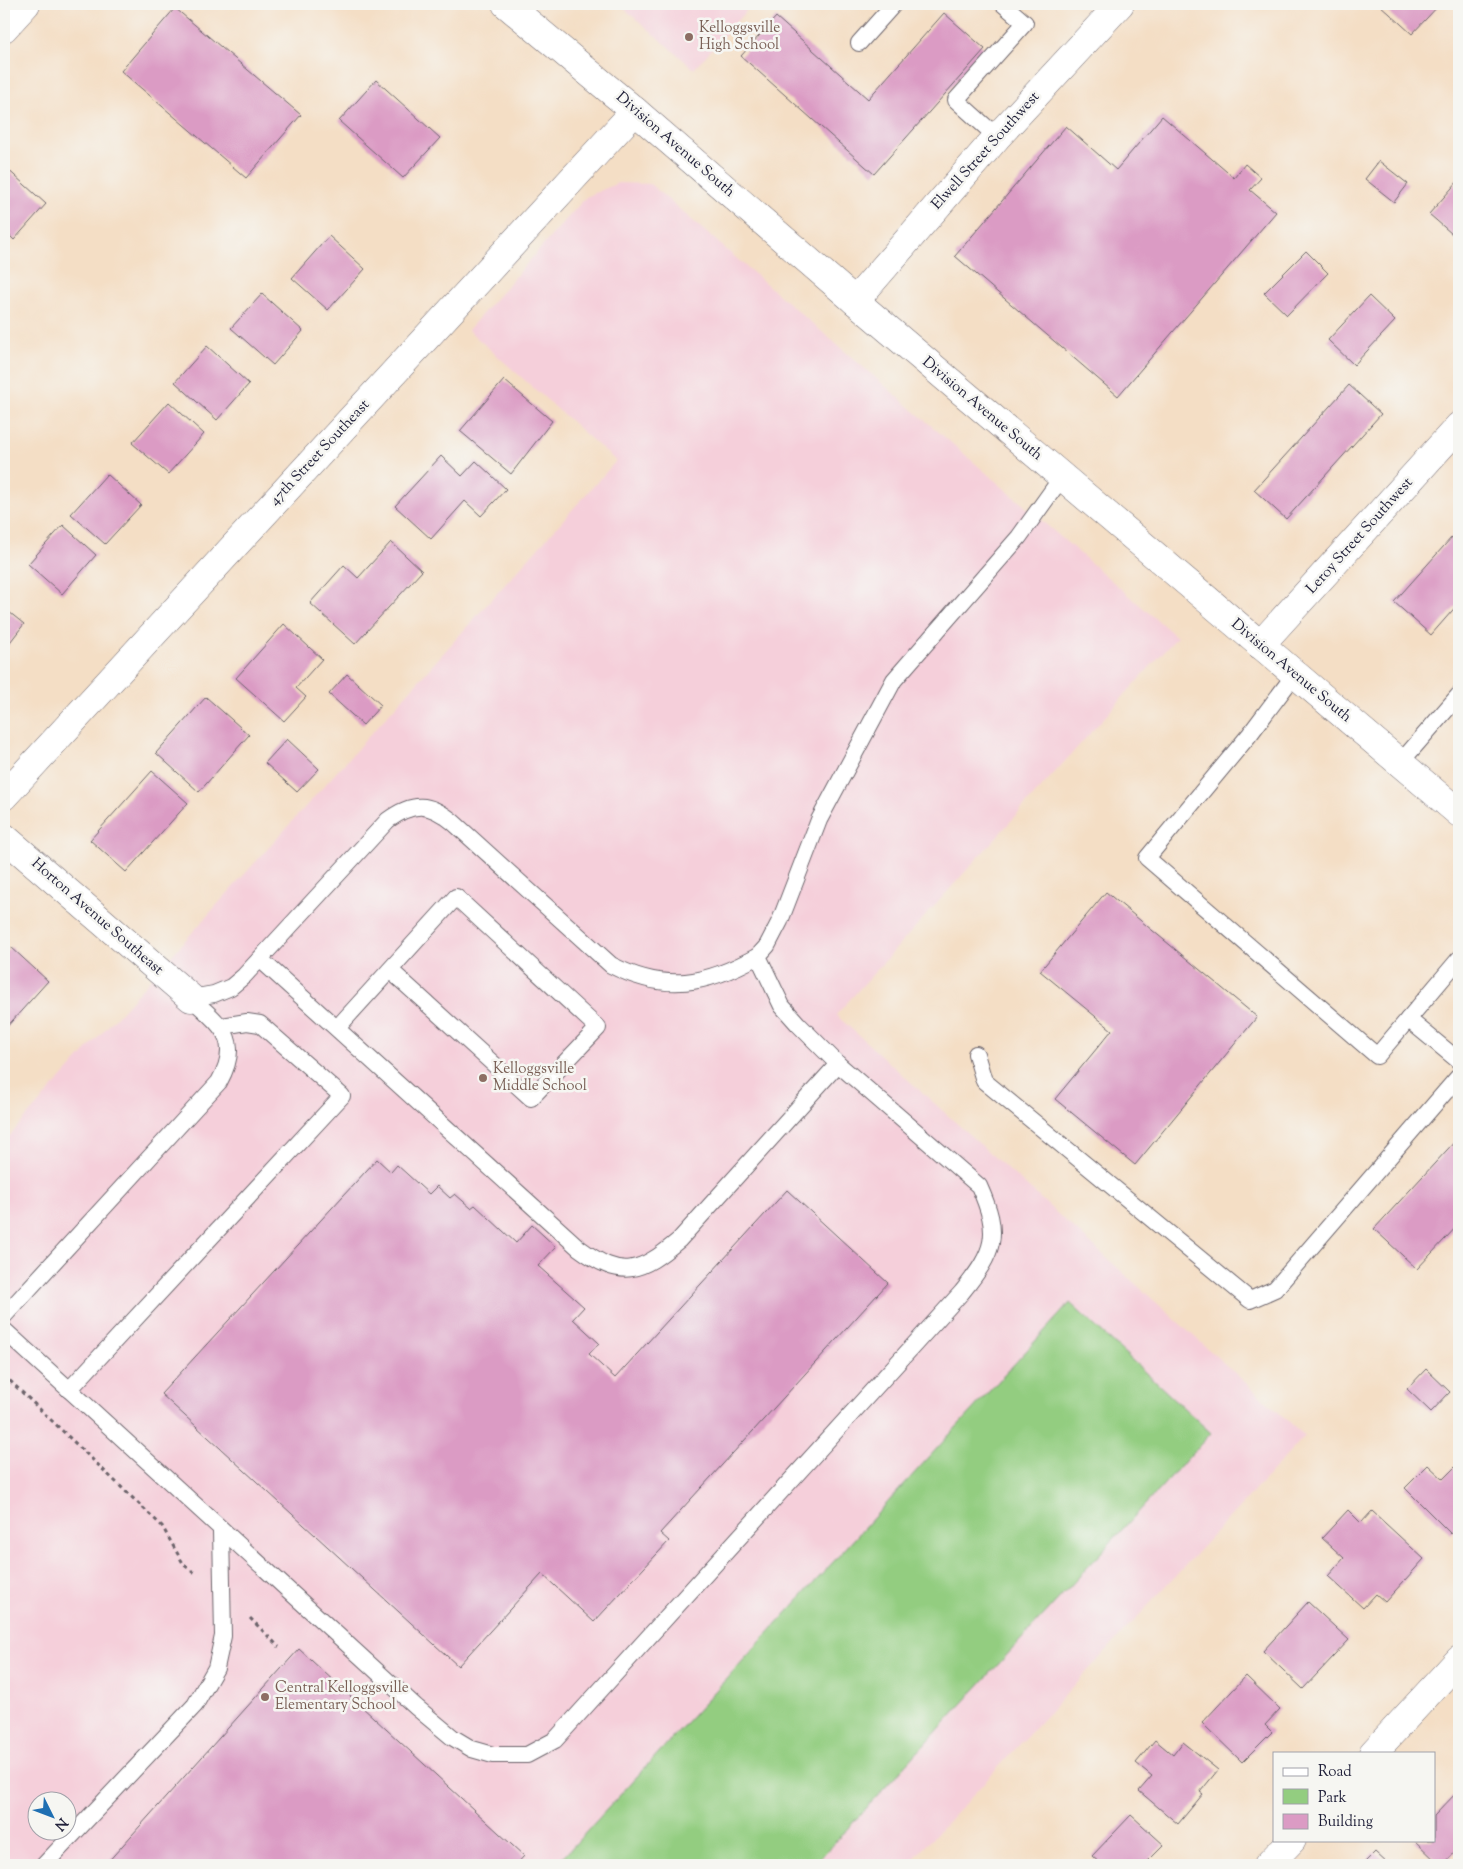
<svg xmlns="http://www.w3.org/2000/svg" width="1463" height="1869" viewBox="0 0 1463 1869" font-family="'Sorts Mill Goudy',serif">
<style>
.built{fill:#f5cfda;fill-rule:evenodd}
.green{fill:#93cd80;stroke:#5a785e}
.building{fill:#db9bc4}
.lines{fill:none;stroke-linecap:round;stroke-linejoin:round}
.lane-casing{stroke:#6c646b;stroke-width:18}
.street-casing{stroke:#6c646b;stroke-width:29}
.secondary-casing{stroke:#6c646b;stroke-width:29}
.primary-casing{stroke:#6c646b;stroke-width:29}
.path{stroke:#6c646b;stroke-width:3;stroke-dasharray:4 4;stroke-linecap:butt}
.lane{stroke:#fff;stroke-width:16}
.street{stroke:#fff;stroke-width:28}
.secondary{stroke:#fff;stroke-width:28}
.primary{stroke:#fff;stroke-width:28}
.education-dot{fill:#8d6e63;stroke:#f6f6f2;stroke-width:2}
.labels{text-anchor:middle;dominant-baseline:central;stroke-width:5;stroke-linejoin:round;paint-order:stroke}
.education-label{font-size:15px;fill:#785e54;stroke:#f6f6f2;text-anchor:start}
.street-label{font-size:15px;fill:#22223b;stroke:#f6f6f2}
</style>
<rect width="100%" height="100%" fill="#f6f6f2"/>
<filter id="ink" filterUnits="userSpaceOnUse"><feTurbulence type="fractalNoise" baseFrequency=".02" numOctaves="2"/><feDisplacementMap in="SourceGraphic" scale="10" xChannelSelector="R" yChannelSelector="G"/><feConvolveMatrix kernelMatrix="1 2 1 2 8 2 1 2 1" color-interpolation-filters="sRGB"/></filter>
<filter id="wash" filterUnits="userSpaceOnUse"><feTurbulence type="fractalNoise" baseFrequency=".0096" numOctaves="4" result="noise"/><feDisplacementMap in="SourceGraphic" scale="20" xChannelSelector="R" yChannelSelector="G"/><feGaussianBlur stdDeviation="1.12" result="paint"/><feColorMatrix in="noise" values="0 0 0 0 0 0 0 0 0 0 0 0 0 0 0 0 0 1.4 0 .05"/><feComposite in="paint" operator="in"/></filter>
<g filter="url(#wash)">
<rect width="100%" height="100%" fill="#f4dec5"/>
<g class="built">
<polygon points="619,4 752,4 694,69"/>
<path d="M618,183L650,184L1177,637L836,1015L1305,1436L908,1865H4V1142L616,461L468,330L586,197ZM38,1802H68V1832H38Z"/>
</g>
<polygon class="green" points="1070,1303 1211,1433 814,1865 556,1865"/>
<g id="blocks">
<g class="building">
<polygon points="1379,4 1440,4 1412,34"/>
<polygon points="175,8 301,115 246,178 121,71"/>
<polygon points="944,13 985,49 874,174 741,56 776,17 868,99"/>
<polygon points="376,80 440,138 403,178 339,121"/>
<polygon points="1162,116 1234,178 1245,164 1261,178 1250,190 1276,212 1118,396 955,256 1066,126 1116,170"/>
<polygon points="1379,161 1408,184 1394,202 1365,179"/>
<polygon points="4,166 46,204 14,240 4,230"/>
<polygon points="1459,180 1459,240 1429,214"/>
<polygon points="329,236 365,269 328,310 292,278"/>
<polygon points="1306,251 1328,273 1287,315 1264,293"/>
<polygon points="262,294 303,331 273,365 231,328"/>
<polygon points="1369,296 1395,321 1354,365 1328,340"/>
<polygon points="207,346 249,384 217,420 175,382"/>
<polygon points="504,380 552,421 511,474 460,431"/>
<polygon points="1349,385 1381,414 1286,519 1254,490"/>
<polygon points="169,402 204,434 168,474 132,443"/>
<polygon points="441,456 462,476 476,461 506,489 481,516 465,501 431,539 395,506"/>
<polygon points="107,474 141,505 105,544 71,514"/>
<polygon points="63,525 96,555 62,594 28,564"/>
<polygon points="1452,537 1459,543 1459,603 1431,635 1394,602"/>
<polygon points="391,542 422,571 355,644 310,603 344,565 358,578"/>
<polygon points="4,608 24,624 4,650"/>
<polygon points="284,624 322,659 296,688 306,697 284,721 236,678"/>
<polygon points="347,674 381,705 363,725 329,694"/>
<polygon points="206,697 249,735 199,792 156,753"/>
<polygon points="287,739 319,769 297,792 265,763"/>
<polygon points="152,771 188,803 126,872 90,840"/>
<polygon points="1106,892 1257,1017 1135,1165 1055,1099 1112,1030 1040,971"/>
<polygon points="11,947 48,981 4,1030 4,955"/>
<polygon points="1459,1137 1459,1224 1417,1269 1374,1229"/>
<polygon points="377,1159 391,1172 397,1165 429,1194 437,1186 450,1198 455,1194 471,1208 475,1205 516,1243 532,1225 556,1247 538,1266 584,1307 573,1319 599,1343 589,1354 615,1378 787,1190 888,1283 660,1533 669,1541 594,1622 542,1574 458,1666 161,1394"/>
<polygon points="1426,1369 1450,1392 1431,1412 1407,1389"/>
<polygon points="1459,1463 1459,1525 1451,1534 1405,1488 1428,1465 1443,1479"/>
<polygon points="1348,1510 1361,1523 1372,1511 1424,1559 1385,1602 1376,1594 1363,1608 1328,1576 1344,1558 1322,1538"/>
<polygon points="1308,1602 1349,1640 1303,1689 1263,1651"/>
<polygon points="299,1649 524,1856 516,1865 105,1865"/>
<polygon points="1246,1676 1280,1709 1265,1725 1272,1732 1242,1762 1202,1723"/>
<polygon points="1155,1740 1173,1755 1183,1742 1218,1770 1200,1792 1203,1794 1178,1824 1139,1791 1152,1776 1136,1763"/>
<polygon points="1459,1790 1459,1848 1443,1865 1440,1865 1414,1840 1434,1840 1434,1816"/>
<polygon points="1131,1815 1164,1845 1144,1865 1102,1865 1092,1856"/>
<polygon points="1375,1852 1389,1865 1362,1865"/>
</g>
</g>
</g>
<g filter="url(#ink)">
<use href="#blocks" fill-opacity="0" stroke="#6c646b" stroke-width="1"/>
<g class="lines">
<defs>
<g id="lane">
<polyline points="859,43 894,4"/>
<polyline points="997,137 956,100 1025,23 1003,4"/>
<polyline points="1295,674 1250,734 1147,858 1377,1056 1459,959"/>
<polyline points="1400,763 1459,695"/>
<path d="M261,960L579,1248C622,1280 640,1273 679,1240L838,1064"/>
<path d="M191,998L214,994L231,987L244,976L388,820C413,802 429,802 453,822L611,965C666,993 706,985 758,956"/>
<polyline points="1408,1019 1459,1061"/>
<polyline points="337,1028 456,897 598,1028 531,1098 390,970"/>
<polyline points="976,1054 984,1081 1250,1300 1275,1289 1459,1076"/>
<path d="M4,1316L219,1082C243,1039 221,1026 191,998"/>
<path d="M4,1330L416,1707L452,1737L472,1749L493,1755H527L555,1740L962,1292C995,1251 1001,1235 979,1186L838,1064L798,1024L782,1006L758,956L767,946L780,921L819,820L894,680L1019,537L1062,477"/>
<polyline points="69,1390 342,1096 260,1024 247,1022 222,1026"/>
<polyline points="44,1865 195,1705 216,1668 223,1636 221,1530"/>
</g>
<g id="street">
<polyline points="855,301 997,137 1120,4"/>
<polyline points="1260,645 1459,426"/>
<polyline points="4,796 635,111"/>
<polyline points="4,837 191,998"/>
<polyline points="1373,1753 1459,1660"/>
<polyline points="1268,1865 1292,1840"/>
</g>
<polyline id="secondary" points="4,28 26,4"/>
<polyline id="primary" points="506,4 635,111 855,301 1459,813"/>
</defs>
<use href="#lane" class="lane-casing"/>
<use href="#street" class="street-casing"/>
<use href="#secondary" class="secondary-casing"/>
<use href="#primary" class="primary-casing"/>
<g class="path">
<polyline points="4,1375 162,1526 184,1565 195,1573"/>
<polyline points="250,1618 279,1647"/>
</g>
<use href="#lane" class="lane"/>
<use href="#street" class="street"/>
<use href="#secondary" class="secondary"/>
<use href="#primary" class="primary"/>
</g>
</g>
<g class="education-dot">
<circle cx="689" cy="37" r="5"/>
<circle cx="483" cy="1078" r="5"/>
<circle cx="265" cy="1697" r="5"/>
</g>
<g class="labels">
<g class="education-label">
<text x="699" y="28">Kelloggsville<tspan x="699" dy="17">High School</tspan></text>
<text x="493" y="1069">Kelloggsville<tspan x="493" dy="17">Middle School</tspan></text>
<text x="275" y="1688">Central Kelloggsville<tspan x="275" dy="17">Elementary School</tspan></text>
</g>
<g class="street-label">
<text transform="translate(675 145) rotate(41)">Division Avenue South</text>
<text transform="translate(986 151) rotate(-48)">Elwell Street Southwest</text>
<text transform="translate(982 409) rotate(40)">Division Avenue South</text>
<text transform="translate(320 453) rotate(-47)">47th Street Southeast</text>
<text transform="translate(1360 536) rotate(-48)">Leroy Street Southwest</text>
<text transform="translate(1291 671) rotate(40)">Division Avenue South</text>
<text transform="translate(97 917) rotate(41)">Horton Avenue Southeast</text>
</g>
</g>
<rect width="1463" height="1869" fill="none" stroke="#f6f6f2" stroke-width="20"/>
<rect x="1273" y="1752" width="162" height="90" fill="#f6f6f2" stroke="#a1a1a9"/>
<rect x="1283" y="1768" width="25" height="8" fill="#ffffff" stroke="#a1a1a9"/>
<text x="1318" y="1776" font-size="15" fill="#22223b">Road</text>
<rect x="1283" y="1789" width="25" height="15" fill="#93cd80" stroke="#a1a1a9"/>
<text x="1318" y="1802" font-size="15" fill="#22223b">Park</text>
<rect x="1283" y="1814" width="25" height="15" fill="#db9bc4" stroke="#a1a1a9"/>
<text x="1318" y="1826" font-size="15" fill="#22223b">Building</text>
<g transform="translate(52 1816) rotate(132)"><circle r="24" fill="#f6f6f2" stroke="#a1a1a9"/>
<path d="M0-4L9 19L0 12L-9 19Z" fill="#1f6fb2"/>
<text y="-8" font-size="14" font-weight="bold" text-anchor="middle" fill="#22223b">N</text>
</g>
</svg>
